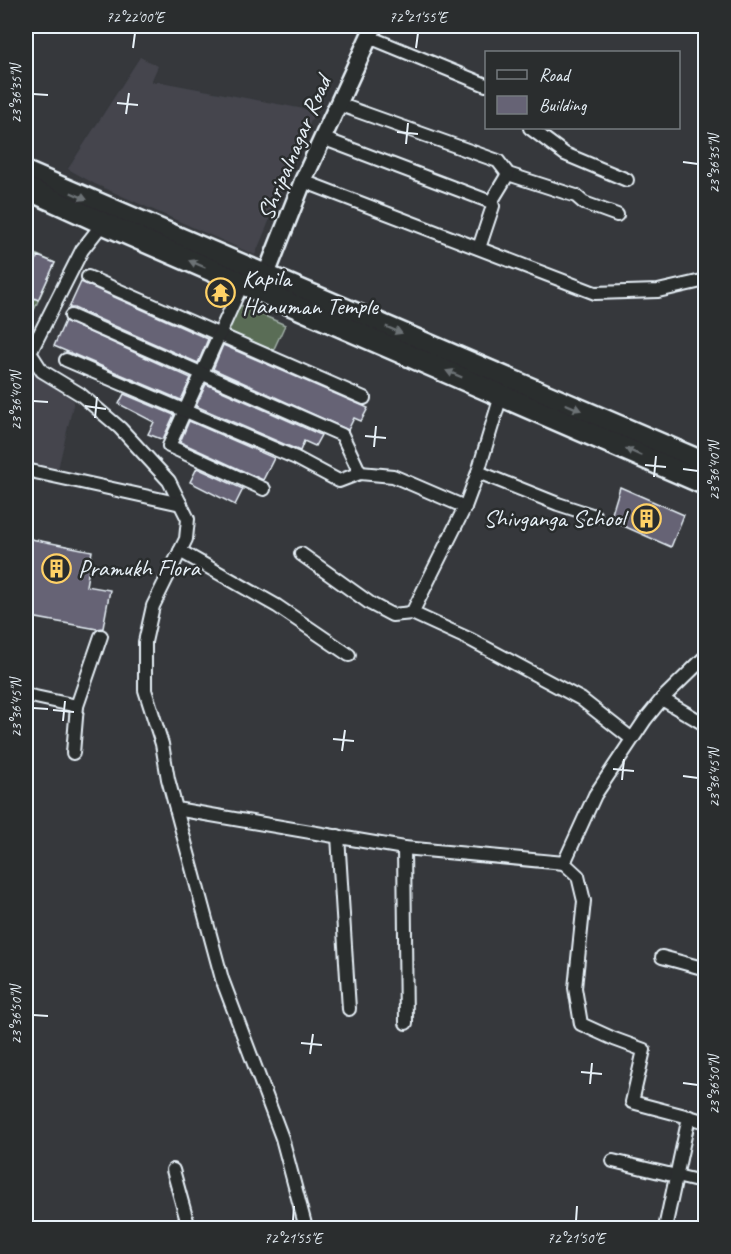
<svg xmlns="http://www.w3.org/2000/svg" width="731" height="1254" viewBox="0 0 731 1254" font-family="Caveat,sans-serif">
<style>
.built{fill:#44454d}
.green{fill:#5a6d57;stroke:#a1afa8;stroke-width:1.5}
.building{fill:#666375;stroke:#e8f1f8;stroke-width:1.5}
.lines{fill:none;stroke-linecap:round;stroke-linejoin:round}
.minor-casing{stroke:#e8f1f8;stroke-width:16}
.tertiary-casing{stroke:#e8f1f8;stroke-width:21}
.trunk-casing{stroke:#e8f1f8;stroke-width:26}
.minor{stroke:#2a2d2e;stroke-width:12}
.tertiary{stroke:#2a2d2e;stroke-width:16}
.trunk{stroke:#2a2d2e;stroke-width:21}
.oneway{fill:#6c7275}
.ticks{fill:none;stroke:#e8f1f8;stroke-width:2}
.labels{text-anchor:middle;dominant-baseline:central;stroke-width:5;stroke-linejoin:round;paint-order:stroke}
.street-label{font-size:24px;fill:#e8f1f8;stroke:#2a2d2e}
.poi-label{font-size:24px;fill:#e8f1f8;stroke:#2a2d2e;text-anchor:start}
.neatline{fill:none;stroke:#e8f1f8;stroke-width:2}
.ticks-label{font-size:15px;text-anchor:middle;fill:#e8f1f8}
</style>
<rect width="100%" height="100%" fill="#36383c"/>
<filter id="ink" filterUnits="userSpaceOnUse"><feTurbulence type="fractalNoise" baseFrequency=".0167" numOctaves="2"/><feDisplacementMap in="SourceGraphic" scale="12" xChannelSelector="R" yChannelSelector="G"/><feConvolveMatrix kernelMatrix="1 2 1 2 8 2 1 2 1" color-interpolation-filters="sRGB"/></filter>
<g filter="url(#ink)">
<g class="built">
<polygon points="140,57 158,66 151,82 161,82 315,111 255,255 95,184 68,169"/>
<polygon points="30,370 74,401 58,469 26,463 26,385"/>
</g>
<g class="green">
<polygon points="26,250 55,263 26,328"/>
<polygon points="240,305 285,325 272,353 227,333"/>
</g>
<g class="building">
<polygon points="38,256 55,263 38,300 26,294 26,282"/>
<polygon points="81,282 208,339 198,363 74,308 69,308"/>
<polygon points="65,321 191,378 181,400 54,346"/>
<polygon points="223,345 368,408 361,421 354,418 348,430 213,369"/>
<polygon points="206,384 321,435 315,446 304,441 300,451 196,406"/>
<polygon points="124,394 174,415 163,439 161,439 148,434 154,422 119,404"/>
<polygon points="189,421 274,458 263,480 180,442"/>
<polygon points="197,468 243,489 235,505 190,482"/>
<polygon points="620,487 684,515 671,547 610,520"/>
<polygon points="26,538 92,551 86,586 110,590 103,628 97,629 26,616"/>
</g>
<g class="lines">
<defs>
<g id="minor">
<polyline points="369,37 486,85"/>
<polyline points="338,104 498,161 508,174 576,196 584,203 617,215"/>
<polyline points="530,128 565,154 627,180"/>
<polyline points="322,138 491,202"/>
<polyline points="303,181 595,293 658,291 706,280"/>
<polyline points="479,248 493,206 491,202 508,174"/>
<polyline points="88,277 364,398"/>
<polyline points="242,284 169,446 264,489"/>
<polyline points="71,316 342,435 360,473"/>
<polyline points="29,351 42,371 80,394 120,428 169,481 188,519 186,539 153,606 145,642 145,690 162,744 168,779 222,979 282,1138 306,1228"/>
<polyline points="66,360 296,458 339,481 360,473 393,476 465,507"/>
<polyline points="26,361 82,250 107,218"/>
<polyline points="26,470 181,504"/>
<polyline points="478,472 558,504 595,516"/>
<polyline points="180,551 277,606 349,655"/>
<polyline points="301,554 371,604 392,615 412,613 471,640 581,699 632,739"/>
<polyline points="412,613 465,507 478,472 503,389"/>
<polyline points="26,695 77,706"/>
<polyline points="662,699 706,725"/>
<polyline points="73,753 77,706 101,636"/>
<polyline points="176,809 404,848 564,863"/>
<polyline points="338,836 349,1009"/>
<polyline points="404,848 406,1023"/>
<polyline points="662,957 706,969"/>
<polyline points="689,1117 706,1122"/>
<polyline points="613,1161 706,1183"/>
<polyline points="173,1170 189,1228"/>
<polyline points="665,1228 689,1117 632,1102 644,1050 614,1039 581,1024 575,988 584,901 578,876 564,863 595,795 645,720 662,699 706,656"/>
</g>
<polyline id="tertiary" points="262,285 303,181 374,26"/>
<g id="trunk">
<polyline points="26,173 706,464"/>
<polyline points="26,188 103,223 706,484"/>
</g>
</defs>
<use href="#minor" class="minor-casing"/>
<use href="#tertiary" class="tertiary-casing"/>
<use href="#trunk" class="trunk-casing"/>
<use href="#minor" class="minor"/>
<use href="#tertiary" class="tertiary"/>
<use href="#trunk" class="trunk"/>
</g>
<defs><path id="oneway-solid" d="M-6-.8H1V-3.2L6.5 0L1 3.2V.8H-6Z" transform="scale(1.5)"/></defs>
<g class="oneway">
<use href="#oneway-solid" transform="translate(79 196) rotate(23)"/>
<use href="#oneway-solid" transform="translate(197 264) rotate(-157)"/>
<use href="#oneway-solid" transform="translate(394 330) rotate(23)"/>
<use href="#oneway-solid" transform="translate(454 374) rotate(-157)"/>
<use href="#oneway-solid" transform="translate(573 407) rotate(23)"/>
<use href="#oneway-solid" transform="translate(633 452) rotate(-156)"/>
</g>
</g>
<path class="ticks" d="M133,48L135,33M416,48L418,33M33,94L48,95M117,103L138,105M126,114L129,93M397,132L418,134M406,144L408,123M683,162L698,164M33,401L48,402M85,406L106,409M95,418L97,397M365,436L386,438M374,447L376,426M645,465L666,467M683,469L698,471M654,477L656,456M33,708L48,709M53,710L74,712M63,721L65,701M333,739L354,741M342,751L345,730M613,769L634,771M683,776L698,778M622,780L624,759M33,1015L48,1016M301,1043L322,1045M310,1054L313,1034M581,1072L602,1074M683,1083L698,1085M590,1084L592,1063M293,1221L294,1206M576,1221L577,1206"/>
<defs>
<symbol id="temple-ring" viewBox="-11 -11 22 22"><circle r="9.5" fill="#2a2d2e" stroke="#ffd166" stroke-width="1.5"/><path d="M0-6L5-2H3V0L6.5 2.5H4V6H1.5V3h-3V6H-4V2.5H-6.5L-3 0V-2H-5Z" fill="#ffd166"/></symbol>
<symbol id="building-ring" viewBox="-11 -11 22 22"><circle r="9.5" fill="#2a2d2e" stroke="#ffd166" stroke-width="1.5"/><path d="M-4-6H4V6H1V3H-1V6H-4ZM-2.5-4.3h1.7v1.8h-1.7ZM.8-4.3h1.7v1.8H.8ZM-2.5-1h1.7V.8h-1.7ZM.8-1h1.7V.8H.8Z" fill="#ffd166"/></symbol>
</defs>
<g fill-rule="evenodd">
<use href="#temple-ring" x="204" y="276" width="33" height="33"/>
<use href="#building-ring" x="630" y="502" width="33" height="33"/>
<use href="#building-ring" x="40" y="552" width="33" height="33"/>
</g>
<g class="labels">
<g class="street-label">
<text transform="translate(294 148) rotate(-67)">Shripalnagar Road</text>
</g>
<g class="poi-label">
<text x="242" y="278">Kapila<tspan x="242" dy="28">Hanuman Temple</tspan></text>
<text x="625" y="518" text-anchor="end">Shivganga School</text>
<text x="78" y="568">Pramukh Flora</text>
</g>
</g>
<rect width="731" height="1254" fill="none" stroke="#2a2d2e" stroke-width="66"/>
<rect x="485" y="51" width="195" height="78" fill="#2a2d2e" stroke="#767b7f" stroke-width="1.5"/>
<rect x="497" y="70" width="30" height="9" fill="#2a2d2e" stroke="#767b7f" stroke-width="1.5"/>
<text x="539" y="81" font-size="18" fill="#e8f1f8">Road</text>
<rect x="497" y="96" width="30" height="18" fill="#666375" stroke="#767b7f" stroke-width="1.5"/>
<text x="539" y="111" font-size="18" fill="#e8f1f8">Building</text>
<rect x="33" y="33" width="665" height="1188" class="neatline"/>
<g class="ticks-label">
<text x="135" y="22">72°22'00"E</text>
<text x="418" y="22">72°21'55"E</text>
<text transform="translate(16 94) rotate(-90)" y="5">23°36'35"N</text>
<text transform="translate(714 164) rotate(-90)" y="5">23°36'35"N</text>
<text transform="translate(16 401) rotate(-90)" y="5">23°36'40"N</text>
<text transform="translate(714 471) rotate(-90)" y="5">23°36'40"N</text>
<text transform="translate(16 708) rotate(-90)" y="5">23°36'45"N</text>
<text transform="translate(714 778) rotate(-90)" y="5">23°36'45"N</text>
<text transform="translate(16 1015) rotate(-90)" y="5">23°36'50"N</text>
<text transform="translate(714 1085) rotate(-90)" y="5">23°36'50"N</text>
<text x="293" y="1243">72°21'55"E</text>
<text x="576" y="1243">72°21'50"E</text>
</g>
</svg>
